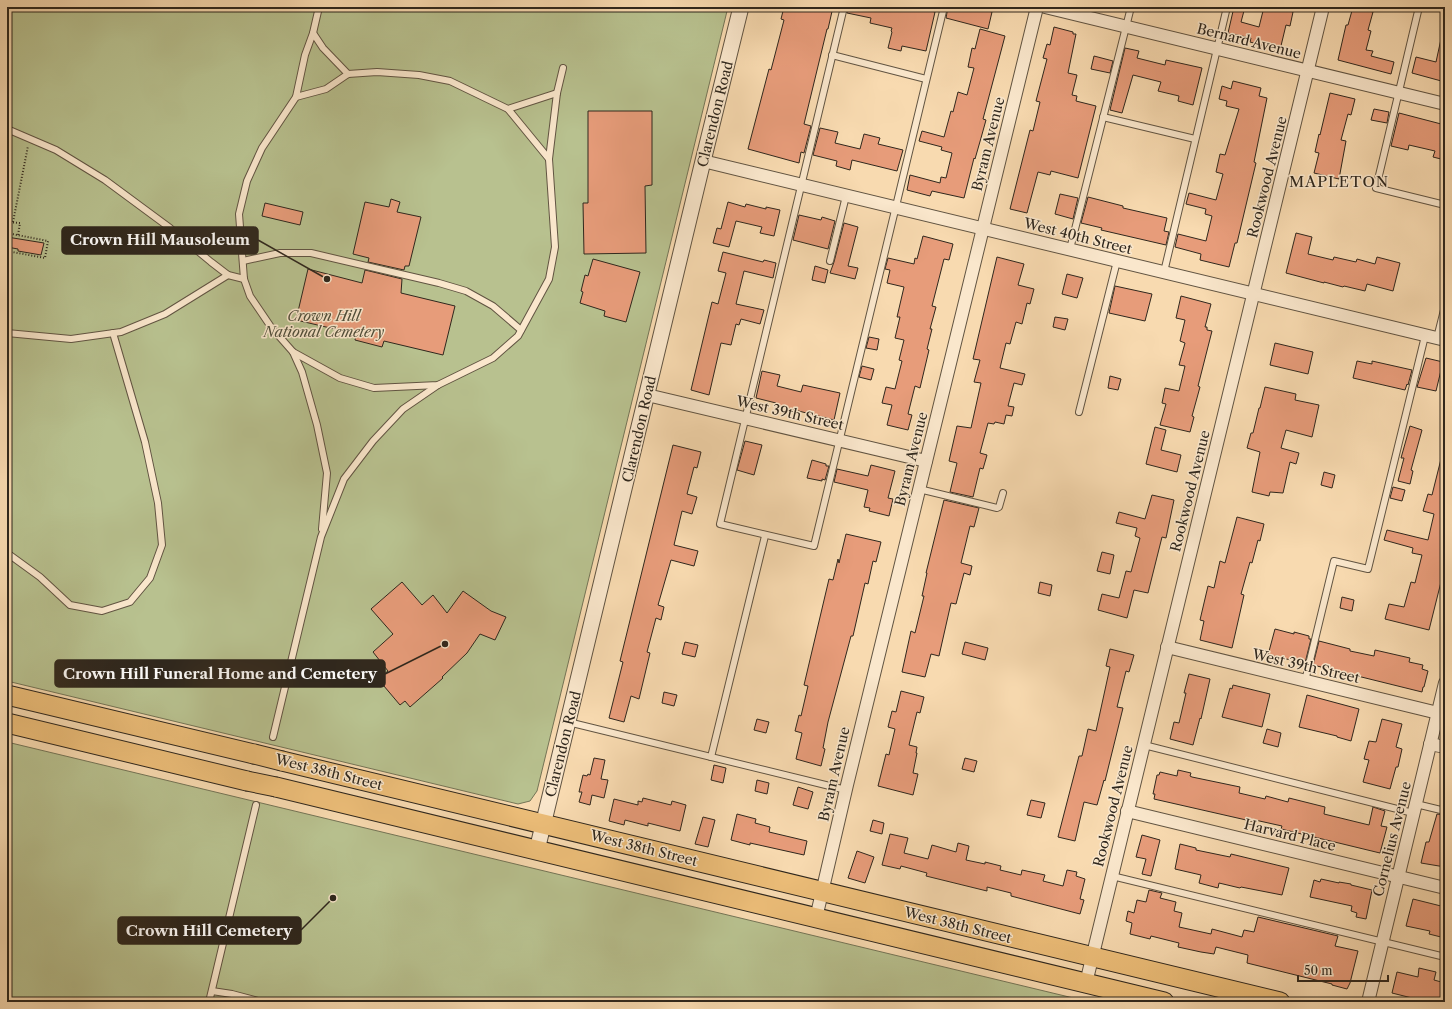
<svg xmlns="http://www.w3.org/2000/svg" width="1452" height="1009" viewBox="0 0 1452 1009" font-family="'Libre Caslon Text',serif">
<style>
.green{fill:#b8c18f;stroke:#747456}
.building{fill:#e79c7a;stroke:#2f271d}
.lines{fill:none;stroke-linecap:round;stroke-linejoin:round}
.service-casing{stroke:#615442;stroke-width:8}
.minor-casing{stroke:#615442;stroke-width:14}
.tertiary-casing{stroke:#615442;stroke-width:17}
.primary-casing{stroke:#2f271d;stroke-width:21}
.path{stroke:#2f271d;stroke-width:2;stroke-dasharray:1 2;stroke-linecap:butt}
.service{stroke:#fae7cc;stroke-width:6}
.minor{stroke:#fae7cc;stroke-width:12}
.tertiary{stroke:#fae7cc;stroke-width:15}
.primary{stroke:#ecbd78;stroke-width:19}
.primary-bridge-casing{stroke:#2f271d;stroke-width:21;stroke-linecap:butt}
.primary-bridge{stroke:#ecbd78;stroke-width:19}
.labels{text-anchor:middle;dominant-baseline:central;stroke-width:3;stroke-linejoin:round;paint-order:stroke}
.street-label{font-size:14px;fill:#2f271d;stroke:#fae7cc}
.park-label{font-size:14px;font-style:italic;fill:#514e3a;stroke:#fae7cc}
.neighbourhood-label{font-size:15px;letter-spacing:1px;fill:#2f271d;stroke:#fae7cc}
.leader{fill:none;stroke:#2f271d;stroke-width:1.5}
.callout-dot{fill:#2f271d;stroke:#fae7cc;stroke-width:1.5}
.callout{fill:#2f271d;stroke:#2f271d;stroke-width:1.5}
.callout-label{font-size:15px;text-anchor:middle;font-weight:bold;fill:#fff}
</style>
<rect width="100%" height="100%" fill="#f8dab0"/>
<filter id="stains"><feTurbulence type="fractalNoise" baseFrequency=".005" numOctaves="4"/><feColorMatrix values="0 0 0 0 .2 0 0 0 0 .09 0 0 0 0 .02 0 0 0 .5 -.17"/></filter>
<radialGradient id="worn" r=".72"><stop offset=".6" stop-color="#630" stop-opacity="0"/><stop offset="1" stop-color="#630" stop-opacity=".3"/></radialGradient>
<g class="green">
<polygon points="7,7 728,7 537,791 530,801 518,804 7,681"/>
<polygon points="7,742 1090,1002 7,1002"/>
</g>
<g class="building">
<polygon points="784,7 833,7 828,29 827,29 804,124 811,126 804,153 801,152 799,163 748,149 769,69 771,70 784,20 781,19"/>
<polygon points="848,7 917,7 935,12 926,51 902,46 901,51 888,48 892,32 891,31 892,28 870,23 871,18 847,13"/>
<polygon points="948,7 972,7 992,12 988,29 946,18"/>
<polygon points="1234,7 1245,7 1241,22 1259,27 1264,7 1275,7 1293,12 1290,26 1286,25 1280,50 1250,42 1251,38 1228,33"/>
<polygon points="1353,7 1373,12 1368,30 1371,31 1366,50 1373,51 1371,56 1394,62 1391,74 1338,60 1346,25 1348,25"/>
<polygon points="1054,27 1073,32 1073,34 1076,34 1068,73 1077,75 1072,95 1077,96 1076,101 1096,106 1078,178 1051,171 1050,175 1038,172 1027,213 1010,209 1030,130 1033,131 1040,102 1036,101 1047,59 1043,58 1047,44 1050,45"/>
<polygon points="980,29 1005,36 983,119 986,120 981,138 975,159 974,158 964,198 932,191 930,196 907,190 910,175 940,183 941,177 946,178 952,153 941,150 942,147 919,141 922,131 944,137 951,111 953,112 958,92 967,95 974,68 968,67 972,48 975,49"/>
<polygon points="1441,39 1445,40 1445,82 1412,73 1416,57 1436,62"/>
<polygon points="1125,48 1139,51 1137,58 1165,65 1166,60 1202,68 1193,105 1178,101 1179,96 1158,91 1161,82 1133,75 1122,113 1110,110"/>
<polygon points="1094,56 1113,61 1110,73 1091,69"/>
<polygon points="1233,81 1261,88 1259,96 1267,98 1254,162 1256,163 1237,243 1235,243 1229,267 1200,260 1201,254 1175,247 1178,234 1206,241 1212,216 1205,214 1206,209 1186,204 1189,193 1216,200 1223,174 1216,172 1220,154 1225,155 1239,109 1226,106 1227,101 1219,99 1222,86 1231,89"/>
<polygon points="1330,93 1355,99 1351,115 1348,114 1341,140 1346,141 1339,179 1314,173 1319,153 1315,152 1319,134 1320,135"/>
<polygon points="1374,109 1389,112 1387,123 1371,120"/>
<polygon points="588,111 652,111 652,185 645,186 646,253 584,254 583,203 588,203"/>
<polygon points="1399,113 1445,125 1445,160 1433,157 1435,151 1409,145 1408,150 1391,146"/>
<polygon points="820,128 838,132 835,143 860,149 864,134 880,138 878,144 903,150 897,171 852,160 850,170 836,166 837,161 813,155"/>
<polygon points="1060,194 1078,198 1073,219 1055,214"/>
<polygon points="1088,197 1123,206 1123,208 1167,218 1164,231 1169,232 1166,245 1101,230 1102,228 1081,223"/>
<polygon points="391,199 400,202 397,212 421,217 409,266 405,266 404,270 368,262 369,258 353,254 365,202 389,207"/>
<polygon points="728,202 745,207 746,204 766,209 766,207 780,210 774,236 760,233 762,227 736,221 729,247 713,243 717,228 721,229"/>
<polygon points="265,203 303,212 300,225 262,216"/>
<polygon points="799,215 821,220 822,217 835,221 828,249 793,240"/>
<polygon points="844,223 858,227 848,266 858,268 855,279 830,273 834,262"/>
<polygon points="1296,233 1312,237 1308,254 1333,260 1334,257 1356,262 1357,259 1375,264 1377,257 1400,263 1393,291 1367,284 1365,291 1344,286 1343,287 1324,282 1324,283 1286,273"/>
<polygon points="923,236 953,244 949,260 944,259 932,306 936,307 930,329 932,329 927,349 929,350 920,388 915,386 908,414 912,415 908,430 887,425 892,405 882,403 886,387 895,389 902,361 899,360 904,340 895,338 900,317 897,317 904,287 887,283 890,270 885,269 888,258 914,264 915,258 917,259"/>
<polygon points="7,237 44,243 41,255 18,251 18,249 7,247"/>
<polygon points="723,252 763,262 764,260 776,263 773,278 744,271 736,304 764,310 760,324 741,319 739,325 736,324 731,345 721,343 709,395 691,390 712,302 718,304 726,273 718,271"/>
<polygon points="997,257 1024,264 1018,285 1034,289 1030,304 1027,303 1022,324 1016,322 1010,344 1006,343 1000,368 1025,374 1022,385 1014,383 1008,406 1014,407 1012,416 1006,415 1004,424 995,422 994,424 988,423 980,453 987,455 983,469 980,468 973,497 950,492 957,463 949,461 957,426 971,428 981,383 974,382 980,360 973,359"/>
<polygon points="593,259 640,272 626,322 604,316 605,311 580,303 583,292 581,291 585,275 588,276"/>
<polygon points="815,266 828,270 825,283 812,280"/>
<polygon points="308,269 362,283 365,270 402,279 401,293 455,306 443,355 384,341 382,347 355,340 356,334 296,320"/>
<polygon points="1067,274 1083,278 1077,298 1062,294"/>
<polygon points="1115,286 1152,294 1145,321 1109,313"/>
<polygon points="1181,296 1211,304 1205,327 1207,327 1207,330 1212,331 1198,386 1200,387 1192,416 1194,417 1190,432 1160,425 1166,404 1162,403 1165,388 1179,391 1185,366 1179,365 1185,343 1180,341 1185,320 1176,318"/>
<polygon points="1055,317 1068,319 1065,330 1053,327"/>
<polygon points="869,337 879,339 877,350 866,348"/>
<polygon points="1275,343 1313,352 1308,374 1270,365"/>
<polygon points="1426,358 1443,362 1436,391 1417,387"/>
<polygon points="1357,361 1372,364 1372,361 1412,370 1408,385 1407,384 1405,390 1353,378"/>
<polygon points="862,366 874,369 871,380 859,377"/>
<polygon points="762,371 780,375 777,386 801,392 803,385 840,393 834,420 775,405 776,403 756,398"/>
<polygon points="1110,376 1121,379 1118,390 1108,388"/>
<polygon points="1265,387 1296,394 1295,400 1319,405 1312,437 1286,430 1281,448 1299,453 1296,464 1290,462 1283,493 1270,492 1269,496 1252,492 1260,452 1247,448 1251,433 1253,433 1259,408 1260,408"/>
<polygon points="1410,426 1422,430 1411,470 1413,471 1410,484 1398,481 1404,458 1401,458"/>
<polygon points="1155,427 1166,430 1161,450 1181,455 1177,472 1146,464"/>
<polygon points="745,441 762,445 754,475 737,470"/>
<polygon points="673,445 701,452 697,468 694,467 687,494 697,497 692,514 682,511 674,545 698,551 694,566 671,560 658,605 664,607 661,620 656,618 647,652 650,653 639,699 631,696 624,722 609,718 623,662 620,661"/>
<polygon points="1441,459 1445,459 1445,566 1429,630 1385,619 1389,604 1404,607 1411,582 1415,583 1422,555 1412,553 1413,548 1384,540 1387,530 1428,540 1434,514 1423,511 1428,494 1432,495"/>
<polygon points="812,460 826,464 826,466 829,466 825,480 822,479 822,481 807,478"/>
<polygon points="871,465 895,471 888,498 893,499 889,516 869,511 870,508 864,507 868,490 834,482 837,469 868,476"/>
<polygon points="1324,472 1335,475 1332,488 1321,485"/>
<polygon points="1393,487 1405,490 1402,501 1390,498"/>
<polygon points="1152,495 1174,500 1166,538 1162,537 1148,593 1134,590 1127,618 1098,610 1102,594 1119,598 1126,571 1131,572 1140,538 1135,536 1137,528 1116,523 1119,512 1145,519"/>
<polygon points="944,500 979,508 974,527 970,526 961,563 972,566 970,575 964,573 956,604 951,603 939,656 931,654 925,677 902,672 911,631 915,633 924,596 922,596 927,573 926,573"/>
<polygon points="1237,517 1264,524 1260,541 1258,540 1252,563 1250,562 1241,594 1244,595 1232,648 1200,640 1204,621 1200,620 1208,586 1214,588 1220,561 1225,563"/>
<polygon points="846,534 881,542 876,562 873,561 868,584 865,583 853,636 851,636 828,722 823,748 825,749 821,766 796,759 802,733 795,731 799,715 801,716 808,686 804,685 829,579 833,580 838,559 839,563"/>
<polygon points="1102,552 1114,555 1110,574 1097,571"/>
<polygon points="402,582 422,605 433,595 447,613 463,591 491,611 506,617 495,640 480,634 467,653 442,677 443,678 410,707 405,701 400,705 378,679 388,671 373,652 393,634 371,609"/>
<polygon points="1040,582 1052,585 1050,596 1038,593"/>
<polygon points="1342,597 1354,600 1352,611 1340,608"/>
<polygon points="1275,629 1294,634 1294,632 1309,636 1309,639 1311,639 1305,663 1268,655"/>
<polygon points="1319,641 1350,649 1350,651 1374,656 1375,650 1410,658 1409,662 1423,665 1422,669 1428,671 1424,687 1423,687 1422,692 1313,665"/>
<polygon points="685,642 698,645 695,657 682,654"/>
<polygon points="965,642 988,648 985,660 962,654"/>
<polygon points="1110,649 1134,655 1129,672 1126,671 1117,707 1123,708 1105,781 1104,780 1097,805 1084,802 1075,841 1058,837 1079,756 1082,756 1088,729 1096,731 1110,667 1106,666"/>
<polygon points="1189,674 1210,679 1201,719 1200,718 1193,745 1170,739 1174,722 1179,723 1186,693 1184,693"/>
<polygon points="1233,685 1270,694 1262,727 1222,717 1230,688 1232,689"/>
<polygon points="901,691 924,697 920,713 917,712 909,745 917,747 916,753 917,753 913,773 918,774 913,795 878,786 886,754 889,755 895,729 888,727 892,711 896,712"/>
<polygon points="664,692 677,695 674,706 662,703"/>
<polygon points="1307,695 1359,709 1351,741 1337,737 1337,736 1299,727"/>
<polygon points="757,719 769,722 766,733 754,730"/>
<polygon points="1382,719 1402,724 1396,747 1402,749 1398,767 1396,767 1390,789 1363,782 1369,760 1364,759 1369,741 1376,742"/>
<polygon points="1267,729 1281,733 1278,747 1263,743"/>
<polygon points="594,758 605,760 601,779 608,780 604,798 592,795 590,805 579,802 582,792 579,792 583,775 587,776 588,774 590,775"/>
<polygon points="965,758 977,761 974,772 962,769"/>
<polygon points="714,765 726,768 723,783 711,780"/>
<polygon points="1178,770 1191,773 1190,776 1192,777 1240,787 1239,793 1265,799 1266,796 1288,802 1289,798 1325,807 1324,814 1369,825 1373,807 1385,811 1381,826 1387,827 1380,853 1281,829 1282,826 1255,820 1255,822 1154,799 1155,794 1153,794 1157,775 1159,775 1160,772 1177,776"/>
<polygon points="757,780 769,783 767,794 755,791"/>
<polygon points="798,787 813,792 808,809 793,805"/>
<polygon points="643,798 671,805 672,801 686,805 680,831 648,823 648,826 625,820 624,825 609,821 614,799 638,805 638,801 642,802"/>
<polygon points="1031,800 1045,803 1041,818 1027,815"/>
<polygon points="737,814 756,819 755,823 770,827 769,832 807,841 804,855 750,843 750,845 731,840"/>
<polygon points="1437,814 1445,815 1445,867 1421,863 1426,842 1429,842"/>
<polygon points="703,817 715,820 708,847 695,844"/>
<polygon points="873,820 884,823 882,834 870,831"/>
<polygon points="890,834 908,838 904,853 928,859 932,845 956,852 958,843 969,846 966,860 985,864 985,862 1001,866 1000,870 1021,875 1022,870 1045,875 1043,881 1063,886 1067,870 1077,872 1076,876 1085,879 1080,899 1084,900 1080,914 1011,896 1011,893 987,887 987,891 926,876 927,873 901,866 900,869 882,865"/>
<polygon points="1142,835 1160,840 1151,876 1142,874 1146,859 1136,857"/>
<polygon points="1180,844 1196,848 1196,850 1230,857 1231,854 1289,868 1282,895 1241,887 1240,888 1219,883 1218,888 1199,883 1201,875 1175,869"/>
<polygon points="857,851 874,857 865,883 848,878"/>
<polygon points="1321,879 1339,883 1339,882 1351,884 1351,885 1372,890 1366,919 1356,917 1357,913 1351,911 1352,906 1310,897 1314,880 1320,882"/>
<polygon points="1149,890 1162,893 1160,898 1176,902 1174,911 1182,913 1179,927 1211,934 1212,929 1242,937 1244,930 1254,932 1258,917 1338,936 1335,946 1358,951 1350,983 1347,989 1332,985 1332,984 1247,963 1248,955 1216,947 1214,954 1201,952 1178,947 1179,943 1151,936 1150,939 1130,934 1132,923 1126,921 1128,911 1134,913 1137,900 1146,902"/>
<polygon points="1413,899 1445,907 1445,938 1429,934 1430,931 1406,926"/>
<polygon points="1419,968 1436,972 1434,980 1445,983 1445,1002 1430,999 1429,1002 1428,1002 1392,993 1397,972 1418,977"/>
</g>
<g class="lines">
<defs>
<g id="service">
<polyline points="844,7 720,524 814,546 944,7"/>
<polyline points="1419,7 1376,188 1445,205"/>
<polyline points="313,33 319,7"/>
<polyline points="832,55 926,79"/>
<polygon points="377,72 419,75 450,81 508,109 549,159 555,247 549,279 518,336 493,358 438,385 374,388 340,378 293,352 271,327 250,296 244,279 239,214 247,181 262,148 296,97 326,89 348,74"/>
<polyline points="296,97 305,55 313,33 323,48 348,74"/>
<polyline points="508,109 557,93"/>
<polyline points="1103,117 1195,139"/>
<polyline points="7,129 56,150 105,180 170,228 211,262 228,275 244,279"/>
<polyline points="549,159 557,93 563,68"/>
<polyline points="1070,249 1131,7"/>
<polyline points="243,261 280,253 311,253 439,283 466,291 493,306 521,330"/>
<polyline points="830,261 846,196"/>
<polyline points="1164,272 1227,7"/>
<polyline points="7,333 71,339 121,332 165,314 228,275"/>
<polyline points="1437,338 1445,306"/>
<polyline points="293,352 302,372 317,425 327,473 322,529"/>
<polyline points="1079,412 1117,261"/>
<polyline points="919,489 997,508 999,507 1003,493"/>
<polyline points="7,553 40,577 70,605 102,611 130,602 150,578 162,545 158,503 145,442 113,333"/>
<polyline points="1305,681 1334,561 1368,569 1425,336"/>
<polyline points="568,722 846,790"/>
<polyline points="273,737 321,537 344,479 373,441 403,409 438,385"/>
<polyline points="1144,745 1413,813"/>
<polyline points="711,757 765,536"/>
<polyline points="1416,804 1445,811"/>
<polyline points="1112,876 1445,957"/>
<polyline points="212,991 232,994 262,1002"/>
<polyline points="209,1002 256,805"/>
</g>
<g id="minor">
<polyline points="1045,7 1445,104"/>
<polyline points="703,161 1445,340"/>
<polyline points="647,395 926,461"/>
<polyline points="1167,647 1438,713"/>
<polyline points="1430,744 1445,747"/>
<polyline points="1127,811 1445,888"/>
<polyline points="816,918 847,785 1037,7"/>
<polyline points="1086,983 1323,7"/>
<polyline points="1368,1002 1445,683"/>
</g>
<polyline id="tertiary" points="537,850 703,161 741,7"/>
<g id="primary">
<polyline points="7,695 254,754"/>
<polyline points="7,723 247,781"/>
<polyline points="282,761 1280,1002"/>
<polyline points="276,787 1164,1002"/>
</g>
</defs>
<use href="#service" class="service-casing"/>
<use href="#minor" class="minor-casing"/>
<use href="#tertiary" class="tertiary-casing"/>
<use href="#primary" class="primary-casing"/>
<g class="path">
<polyline points="7,222 20,223 18,235"/>
<polyline points="13,222 28,146"/>
<polyline points="7,233 48,241 45,258 7,251"/>
<polyline points="7,258 8,251"/>
</g>
<use href="#service" class="service"/>
<use href="#minor" class="minor"/>
<use href="#tertiary" class="tertiary"/>
<use href="#primary" class="primary"/>
<defs>
<g id="primary-bridge">
<polyline points="254,754 282,761"/>
<polyline points="247,781 276,787"/>
</g>
</defs>
<use href="#primary-bridge" class="primary-bridge-casing"/>
<use href="#primary-bridge" class="primary-bridge"/>
</g>
<g class="labels">
<g class="street-label">
<text transform="translate(1249 41) rotate(14)">Bernard Avenue</text>
<text transform="translate(715 114) rotate(-76)">Clarendon Road</text>
<text transform="translate(988 144) rotate(-76)">Byram Avenue</text>
<text transform="translate(1267 177) rotate(-76)">Rookwood Avenue</text>
<text transform="translate(1078 236) rotate(14)">West 40th Street</text>
<text transform="translate(790 413) rotate(13)">West 39th Street</text>
<text transform="translate(639 429) rotate(-77)">Clarendon Road</text>
<text transform="translate(911 459) rotate(-76)">Byram Avenue</text>
<text transform="translate(1190 491) rotate(-76)">Rookwood Avenue</text>
<text transform="translate(1306 666) rotate(13)">West 39th Street</text>
<text transform="translate(563 744) rotate(-76)">Clarendon Road</text>
<text transform="translate(329 772) rotate(14)">West 38th Street</text>
<text transform="translate(834 774) rotate(-77)">Byram Avenue</text>
<text transform="translate(1113 806) rotate(-76)">Rookwood Avenue</text>
<text transform="translate(1290 835) rotate(14)">Harvard Place</text>
<text transform="translate(1392 839) rotate(-76)">Cornelius Avenue</text>
<text transform="translate(644 848) rotate(14)">West 38th Street</text>
<text transform="translate(958 925) rotate(14)">West 38th Street</text>
</g>
<g class="park-label">
<text x="324" y="316">Crown Hill<tspan x="324" dy="16">National Cemetery</tspan></text>
</g>
<g class="neighbourhood-label">
<text x="1339" y="181">MAPLETON</text>
</g>
</g>
<path class="leader" d="M327 279L258 240M445 644L385 674M333 898L301 930"/>
<g class="callout-dot">
<circle cx="327" cy="279" r="4"/>
<circle cx="445" cy="644" r="4"/>
<circle cx="333" cy="898" r="4"/>
</g>
<g class="callout">
<rect x="62" y="227" width="196" height="27" rx="4"/>
<rect x="55" y="660" width="330" height="27" rx="4"/>
<rect x="118" y="917" width="183" height="27" rx="4"/>
</g>
<g class="callout-label">
<text x="160" y="245">Crown Hill Mausoleum</text>
<text x="220" y="679">Crown Hill Funeral Home and Cemetery</text>
<text x="209" y="936">Crown Hill Cemetery</text>
</g>
<rect width="1452" height="1009" fill="none" stroke="#f8dab0" stroke-width="24"/>
<rect x="8" y="8" width="1436" height="993" fill="none" stroke="#2f271d" stroke-width="2"/>
<rect x="12" y="12" width="1428" height="985" fill="none" stroke="#2f271d"/>
<path d="M1298 975v6h90v-6" fill="none" stroke="#2f271d" stroke-width="2"/>
<text x="1304" y="975" font-size="12" fill="#2f271d" stroke="#fae7cc" stroke-width="3" paint-order="stroke">50 m</text>
<rect width="100%" height="100%" filter="url(#stains)"/>
<rect width="100%" height="100%" fill="url(#worn)"/>
</svg>
